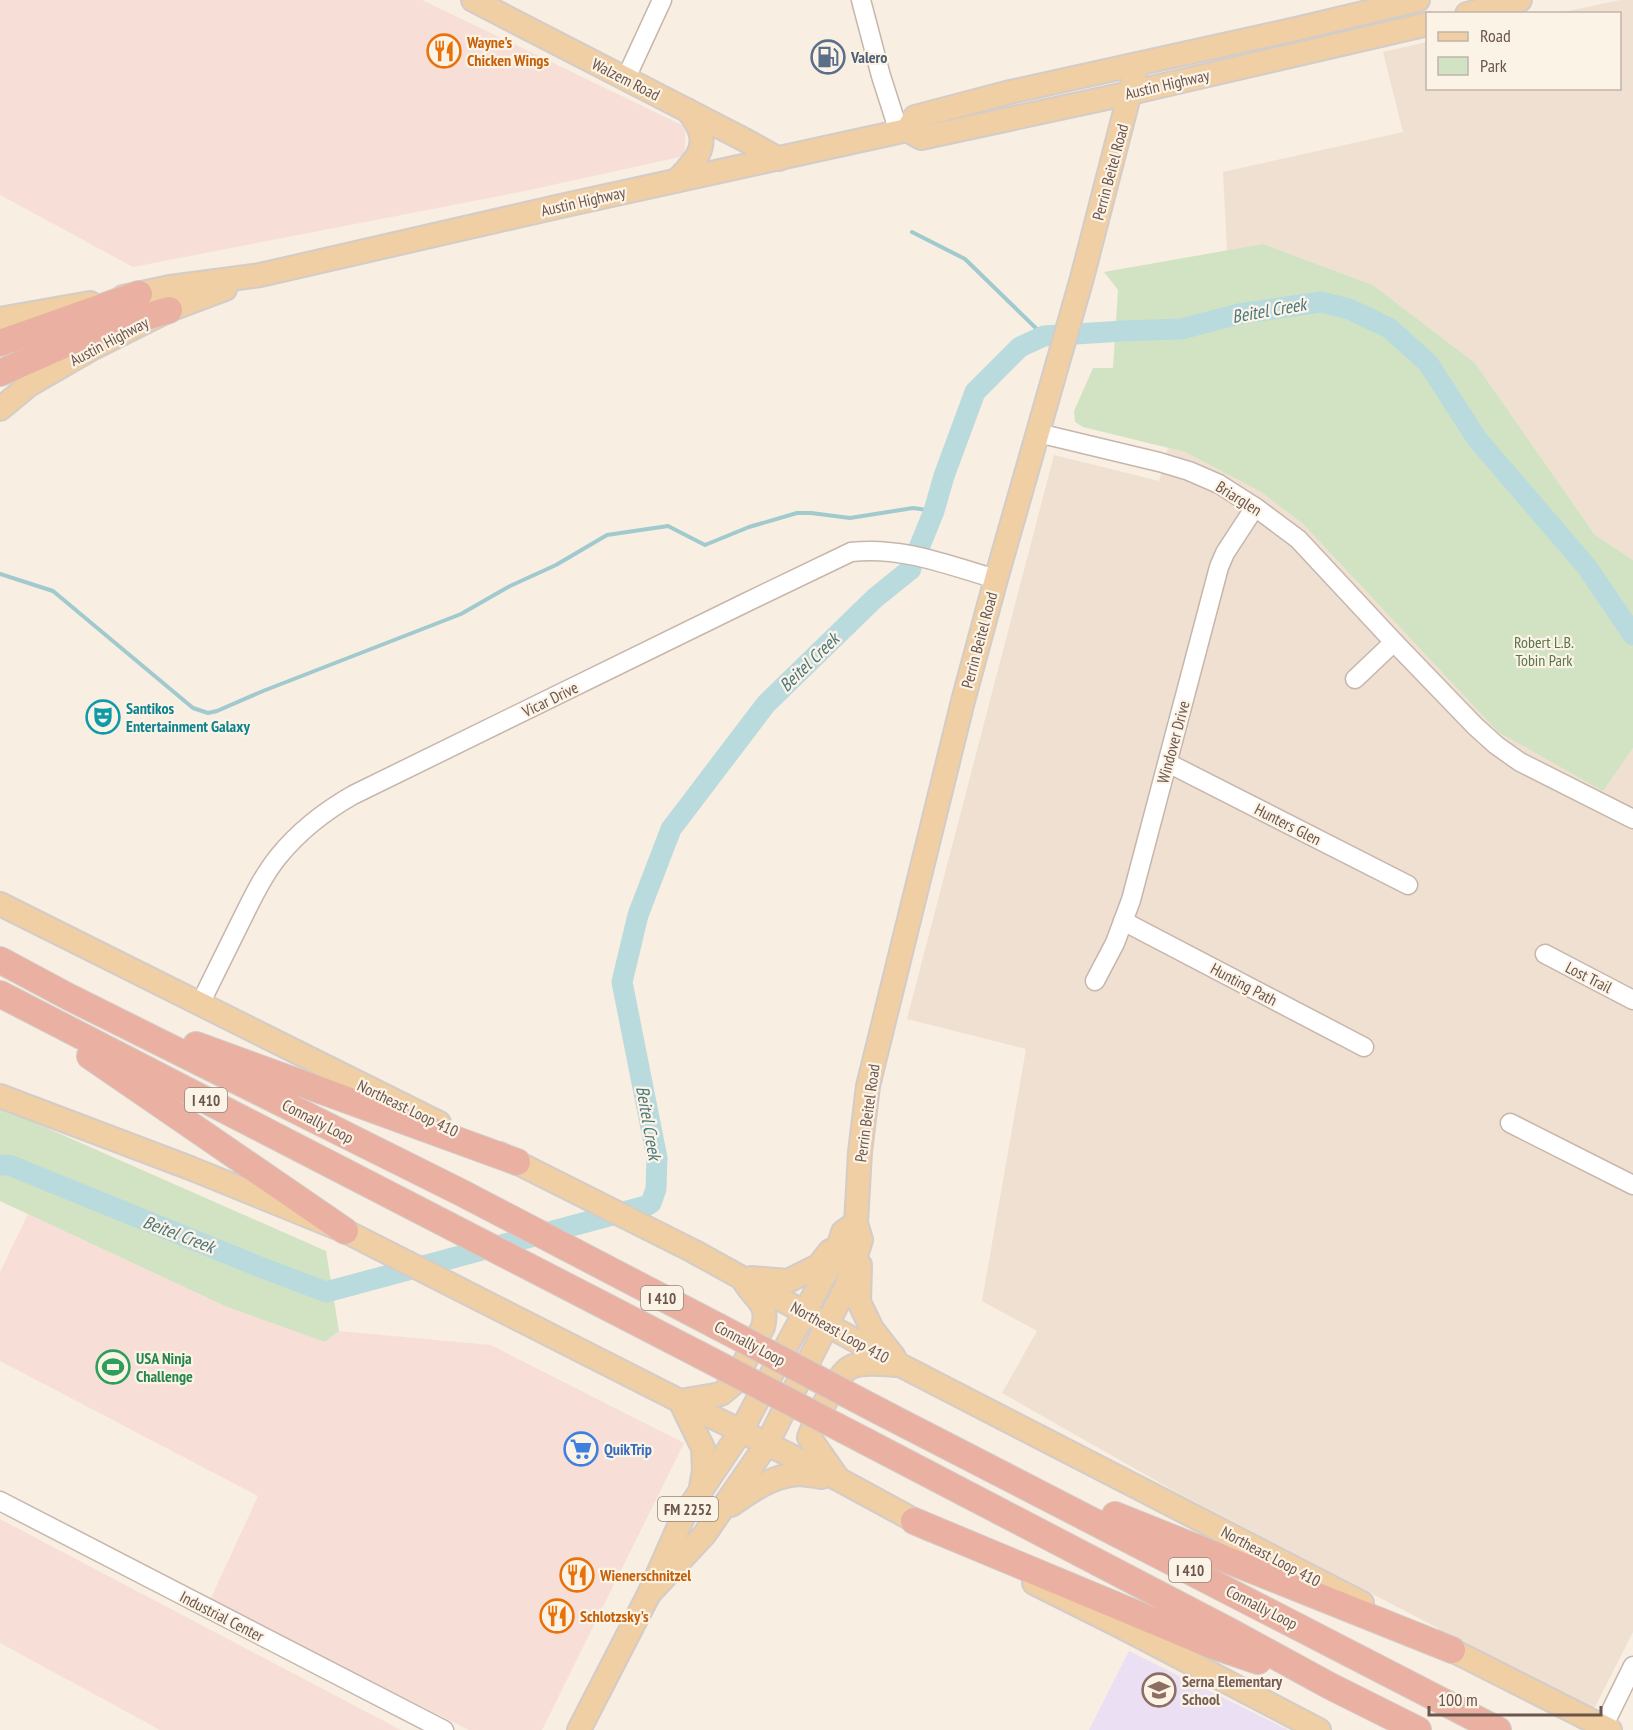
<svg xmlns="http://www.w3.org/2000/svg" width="1633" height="1730" viewBox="0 0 1633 1730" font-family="'PT Sans Narrow',sans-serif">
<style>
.residential{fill:#efe0d2}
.commercial{fill:#f7dfd7}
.education{fill:#ebdff4}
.green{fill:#d2e3c3}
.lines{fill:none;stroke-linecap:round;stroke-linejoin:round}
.stream{stroke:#a1cacf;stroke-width:4}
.river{stroke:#badbde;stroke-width:21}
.minor-casing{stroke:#c7b6ab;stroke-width:21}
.major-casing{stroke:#d3ccc9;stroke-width:26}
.highway-casing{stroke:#d3ccc9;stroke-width:28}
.minor{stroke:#fff;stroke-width:18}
.major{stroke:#efcfa3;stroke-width:22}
.highway{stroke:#eab0a1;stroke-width:26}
.highway-bridge-casing{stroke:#d3ccc9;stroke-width:28;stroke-linecap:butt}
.highway-bridge{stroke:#eab0a1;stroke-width:26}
.labels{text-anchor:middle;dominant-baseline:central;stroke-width:4.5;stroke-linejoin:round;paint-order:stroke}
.shield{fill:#fcf3e7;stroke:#97857a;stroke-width:1.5}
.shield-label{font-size:15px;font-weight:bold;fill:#6c564c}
.food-label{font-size:16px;font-weight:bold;fill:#c56008;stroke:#fcf3e7;text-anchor:start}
.service-label{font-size:16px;font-weight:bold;fill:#4e5e75;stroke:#fcf3e7;text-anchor:start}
.street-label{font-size:16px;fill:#6c564c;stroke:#fcf3e7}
.park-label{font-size:16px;fill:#587649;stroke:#fcf3e7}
.culture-label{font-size:16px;font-weight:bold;fill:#0d838f;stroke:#fcf3e7;text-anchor:start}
.leisure-label{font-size:16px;font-weight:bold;fill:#27864d;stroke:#fcf3e7;text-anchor:start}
.shop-label{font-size:16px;font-weight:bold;fill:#366cbe;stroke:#fcf3e7;text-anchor:start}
.education-label{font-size:16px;font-weight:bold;fill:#785e54;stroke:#fcf3e7;text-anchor:start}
.water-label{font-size:18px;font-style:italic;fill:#49777d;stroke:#fcf3e7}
</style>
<rect width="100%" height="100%" fill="#f8eee2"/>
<g class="residential">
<polygon points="1620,0 1633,0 1633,560 1595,535 1475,363 1373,285 1263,244 1227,251 1223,172 1403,132 1383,52 1427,42 1428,88 1620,88 1620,14 1559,13"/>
<polygon points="1168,448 1185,452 1261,492 1303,524 1498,732 1602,790 1633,748 1633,1632 1594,1709 1176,1492 1002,1393 1037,1331 982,1301 1026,1049 907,1019 1054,455 1159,481"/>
</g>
<g class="commercial">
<polygon points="0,0 422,0 686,127 684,156 525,191 133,267 0,195"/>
<polygon points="28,1214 227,1307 325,1342 339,1331 491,1345 684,1443 542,1730 469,1730 210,1600 258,1496 0,1361 0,1272"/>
<polygon points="0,1519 401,1730 160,1730 0,1643"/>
</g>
<polygon class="education" points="1129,1651 1288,1730 1089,1730"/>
<g class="green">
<polygon points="1263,244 1373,285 1475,363 1595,535 1633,560 1633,748 1603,791 1498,732 1303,524 1261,492 1185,452 1083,427 1075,422 1074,411 1093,368 1113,368 1118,290 1104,272"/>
<polygon points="0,1110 22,1117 326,1251 339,1331 325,1342 227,1307 0,1201"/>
</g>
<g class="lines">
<g class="stream">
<polyline points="912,232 965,259 1044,336"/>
<polyline points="0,574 53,591 193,708 208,713 217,711 263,691 461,614 510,586 556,565 607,535 668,526 705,545 749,527 797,513 811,513 850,518 913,508 934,511"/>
</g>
<g class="river">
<polyline points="919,548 934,511 944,476 975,392 1020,347 1044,336 1123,331 1181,329 1239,314 1321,302 1349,309 1389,328 1428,363 1477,439 1587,567 1633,635"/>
<polyline points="0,1165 9,1165 260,1267 326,1292 646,1206 651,1203 656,1189 657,1158 622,982 638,915 671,829 766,704 875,598 911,569"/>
</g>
<defs>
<g id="minor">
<polyline points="861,0 881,76 899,132"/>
<polyline points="626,78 662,0"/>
<polyline points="1038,433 1159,462 1189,471 1219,484 1255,507 1298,539 1394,642 1475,726 1496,745 1520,762 1633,819"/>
<polyline points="1355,679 1394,642"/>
<polyline points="1168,763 1408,885"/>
<polyline points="1123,921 1364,1047"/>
<polyline points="1545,954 1633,1000"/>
<polyline points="1095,981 1115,943 1131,900 1219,567 1225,553 1255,507"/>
<path d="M200,1004C213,978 226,951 239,925C251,901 262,877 278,857C299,831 325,811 353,795L745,603L851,552C901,546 948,565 996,579"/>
<polyline points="1510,1123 1633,1185"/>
<polyline points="0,1501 444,1730"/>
<polyline points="1603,1727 1633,1666"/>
</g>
<g id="major">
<polyline points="473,0 743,139 779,159"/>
<polyline points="1467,14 1520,0"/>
<polyline points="907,130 915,117 1006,93 1296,29 1418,0"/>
<path d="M677,180C701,156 713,140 687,110"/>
<polyline points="123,297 170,287 260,275 561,206 907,130 921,138 1130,93 1428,24"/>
<polyline points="0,319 90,303"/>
<polyline points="0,409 29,385 93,348 169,310 225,289"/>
<polyline points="0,904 439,1123"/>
<polyline points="0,1096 190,1168 345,1231 680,1401 838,1479 930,1529"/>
<polyline points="500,1154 693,1251 900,1365 1362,1603"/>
<polyline points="860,1265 859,1302 872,1329 894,1357"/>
<polyline points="751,1278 788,1281 818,1266 830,1251"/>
<path d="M680,1401L721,1394L733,1384L763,1327C769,1304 757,1301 745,1283"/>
<polyline points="680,1401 703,1448 704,1471 701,1487"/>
<path d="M837,1477L809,1437C815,1422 836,1376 849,1368C860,1361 883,1364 896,1365"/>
<path d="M731,1505C751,1491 772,1476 798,1474C805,1474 814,1476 822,1477"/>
<polyline points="1034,1583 1120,1626 1319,1730"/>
<polyline points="649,1594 704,1535 767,1444 846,1287 861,1240 856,1223 860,1152 868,1086 963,701 996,579 1082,278 1137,65"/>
<polyline points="1436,1642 1610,1730"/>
<polyline points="579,1730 649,1594 683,1517 741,1431 836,1254 843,1232 856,1223"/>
</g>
<g id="highway">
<polyline points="0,343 139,294"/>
<polyline points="0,373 86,335 169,310"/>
<polyline points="0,960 69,997 462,1193 717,1326"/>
<polyline points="0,994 700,1355"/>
<polyline points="196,1045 517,1162"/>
<polyline points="90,1056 345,1231"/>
<polyline points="881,1412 1498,1730"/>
<polyline points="867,1442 1231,1632 1330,1686 1418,1730"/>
<polyline points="1115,1515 1452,1650"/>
<polyline points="914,1521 1211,1645 1258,1661"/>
</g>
</defs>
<use href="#minor" class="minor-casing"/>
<use href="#major" class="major-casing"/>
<use href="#highway" class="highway-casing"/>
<use href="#minor" class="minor"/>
<use href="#major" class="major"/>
<use href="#highway" class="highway"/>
<defs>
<g id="highway-bridge">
<polyline points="717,1326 881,1412"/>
<polyline points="700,1355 867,1442"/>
</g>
</defs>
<use href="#highway-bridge" class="highway-bridge-casing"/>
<use href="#highway-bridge" class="highway-bridge"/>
</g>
<defs>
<symbol id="restaurant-ring" viewBox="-11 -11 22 22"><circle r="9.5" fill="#fcf3e7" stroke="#e8710a" stroke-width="1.5"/><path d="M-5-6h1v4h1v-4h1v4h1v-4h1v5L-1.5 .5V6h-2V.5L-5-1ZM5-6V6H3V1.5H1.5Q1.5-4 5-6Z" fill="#e8710a"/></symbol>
<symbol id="fuel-ring" viewBox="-11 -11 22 22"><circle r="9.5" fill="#fcf3e7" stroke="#5c6f8a" stroke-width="1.5"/><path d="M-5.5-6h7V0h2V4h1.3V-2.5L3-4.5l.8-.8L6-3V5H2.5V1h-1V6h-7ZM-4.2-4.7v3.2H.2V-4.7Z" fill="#5c6f8a"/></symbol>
<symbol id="theatre-ring" viewBox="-11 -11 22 22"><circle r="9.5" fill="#fcf3e7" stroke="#0f9aa8" stroke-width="1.5"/><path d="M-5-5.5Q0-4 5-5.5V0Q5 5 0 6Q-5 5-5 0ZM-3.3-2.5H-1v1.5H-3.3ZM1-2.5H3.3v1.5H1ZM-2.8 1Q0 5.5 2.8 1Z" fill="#0f9aa8"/></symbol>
<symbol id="stadium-ring" viewBox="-11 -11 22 22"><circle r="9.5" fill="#fcf3e7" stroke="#2e9e5b" stroke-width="1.5"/><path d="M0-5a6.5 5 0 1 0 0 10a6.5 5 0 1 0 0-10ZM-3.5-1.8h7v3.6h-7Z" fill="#2e9e5b"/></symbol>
<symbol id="supermarket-ring" viewBox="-11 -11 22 22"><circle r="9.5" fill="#fcf3e7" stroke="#3f7fe0" stroke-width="1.5"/><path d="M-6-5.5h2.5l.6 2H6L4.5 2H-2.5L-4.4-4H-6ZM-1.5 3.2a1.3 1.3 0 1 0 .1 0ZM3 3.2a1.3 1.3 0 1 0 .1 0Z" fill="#3f7fe0"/></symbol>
<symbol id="school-ring" viewBox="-11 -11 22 22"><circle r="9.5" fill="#fcf3e7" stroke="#8d6e63" stroke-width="1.5"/><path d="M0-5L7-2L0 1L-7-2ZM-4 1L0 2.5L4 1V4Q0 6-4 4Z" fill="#8d6e63"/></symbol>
</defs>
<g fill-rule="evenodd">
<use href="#restaurant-ring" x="425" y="32" width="38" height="38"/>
<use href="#fuel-ring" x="809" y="38" width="38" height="38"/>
<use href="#theatre-ring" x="84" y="698" width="38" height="38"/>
<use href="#stadium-ring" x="94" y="1348" width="38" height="38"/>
<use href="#supermarket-ring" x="562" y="1430" width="38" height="38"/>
<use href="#restaurant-ring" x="558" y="1556" width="38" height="38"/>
<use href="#restaurant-ring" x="538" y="1597" width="38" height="38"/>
<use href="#school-ring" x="1140" y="1671" width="38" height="38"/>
</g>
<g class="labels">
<g class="shield">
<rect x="185" y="1088" width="42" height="24" rx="4.5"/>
<rect x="641" y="1286" width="42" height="24" rx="4.5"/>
<rect x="658" y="1497" width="60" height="24" rx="4.5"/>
<rect x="1169" y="1558" width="42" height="24" rx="4.5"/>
</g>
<g class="shield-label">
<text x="206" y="1100">I 410</text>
<text x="662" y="1298">I 410</text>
<text x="688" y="1509">FM 2252</text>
<text x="1190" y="1570">I 410</text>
</g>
<g class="food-label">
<text x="467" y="42">Wayne's<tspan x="467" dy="18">Chicken Wings</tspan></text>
<text x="600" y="1575">Wienerschnitzel</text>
<text x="580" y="1616">Schlotzsky's</text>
</g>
<g class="service-label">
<text x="851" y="57">Valero</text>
</g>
<g class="street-label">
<text transform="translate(626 79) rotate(27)">Walzem Road</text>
<text transform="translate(1167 84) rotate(-13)">Austin Highway</text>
<text transform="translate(1110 172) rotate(-75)">Perrin Beitel Road</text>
<text transform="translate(583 201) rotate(-13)">Austin Highway</text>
<text transform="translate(109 341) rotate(-28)">Austin Highway</text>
<text transform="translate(1239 498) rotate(32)">Briarglen</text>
<text transform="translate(979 640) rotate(-75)">Perrin Beitel Road</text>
<text transform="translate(550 699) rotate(-26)">Vicar Drive</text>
<text transform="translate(1173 742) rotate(-75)">Windover Drive</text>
<text transform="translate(1288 824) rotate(27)">Hunters Glen</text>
<text transform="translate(1589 977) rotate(27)">Lost Trail</text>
<text transform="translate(1244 984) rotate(28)">Hunting Path</text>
<text transform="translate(408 1108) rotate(26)">Northeast Loop 410</text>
<text transform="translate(867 1113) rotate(-82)">Perrin Beitel Road</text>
<text transform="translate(318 1121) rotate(27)">Connally Loop</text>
<text transform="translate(840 1332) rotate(29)">Northeast Loop 410</text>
<text transform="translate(750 1343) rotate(28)">Connally Loop</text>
<text transform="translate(1271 1556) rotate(28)">Northeast Loop 410</text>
<text transform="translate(1262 1607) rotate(27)">Connally Loop</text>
<text transform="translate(222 1616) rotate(27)">Industrial Center</text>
</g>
<g class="park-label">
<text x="1544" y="642">Robert L.B.<tspan x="1544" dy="18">Tobin Park</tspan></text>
</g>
<g class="culture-label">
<text x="126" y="708">Santikos<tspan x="126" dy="18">Entertainment Galaxy</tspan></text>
</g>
<g class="leisure-label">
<text x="136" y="1358">USA Ninja<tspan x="136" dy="18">Challenge</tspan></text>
</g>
<g class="shop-label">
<text x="604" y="1449">QuikTrip</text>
</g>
<g class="education-label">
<text x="1182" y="1681">Serna Elementary<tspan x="1182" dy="18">School</tspan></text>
</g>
<g class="water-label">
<text transform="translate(1269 310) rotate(-10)">Beitel Creek</text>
<text transform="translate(809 662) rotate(-44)">Beitel Creek</text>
<text transform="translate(649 1123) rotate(80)">Beitel Creek</text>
<text transform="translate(179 1234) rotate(21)">Beitel Creek</text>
</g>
</g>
<rect x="1426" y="12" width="195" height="78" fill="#fcf3e7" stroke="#c2b4a9" stroke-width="1.5"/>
<rect x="1438" y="32" width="30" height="9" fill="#efcfa3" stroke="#c2b4a9" stroke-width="1.5"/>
<text x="1480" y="42" font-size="18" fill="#6c564c">Road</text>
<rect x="1438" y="57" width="30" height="18" fill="#d2e3c3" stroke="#c2b4a9" stroke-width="1.5"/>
<text x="1480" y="72" font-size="18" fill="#6c564c">Park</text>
<path d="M1429 1706v9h172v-9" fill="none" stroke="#6c564c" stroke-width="3"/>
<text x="1438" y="1706" font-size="18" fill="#6c564c" stroke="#fcf3e7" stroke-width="4.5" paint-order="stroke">100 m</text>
</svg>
